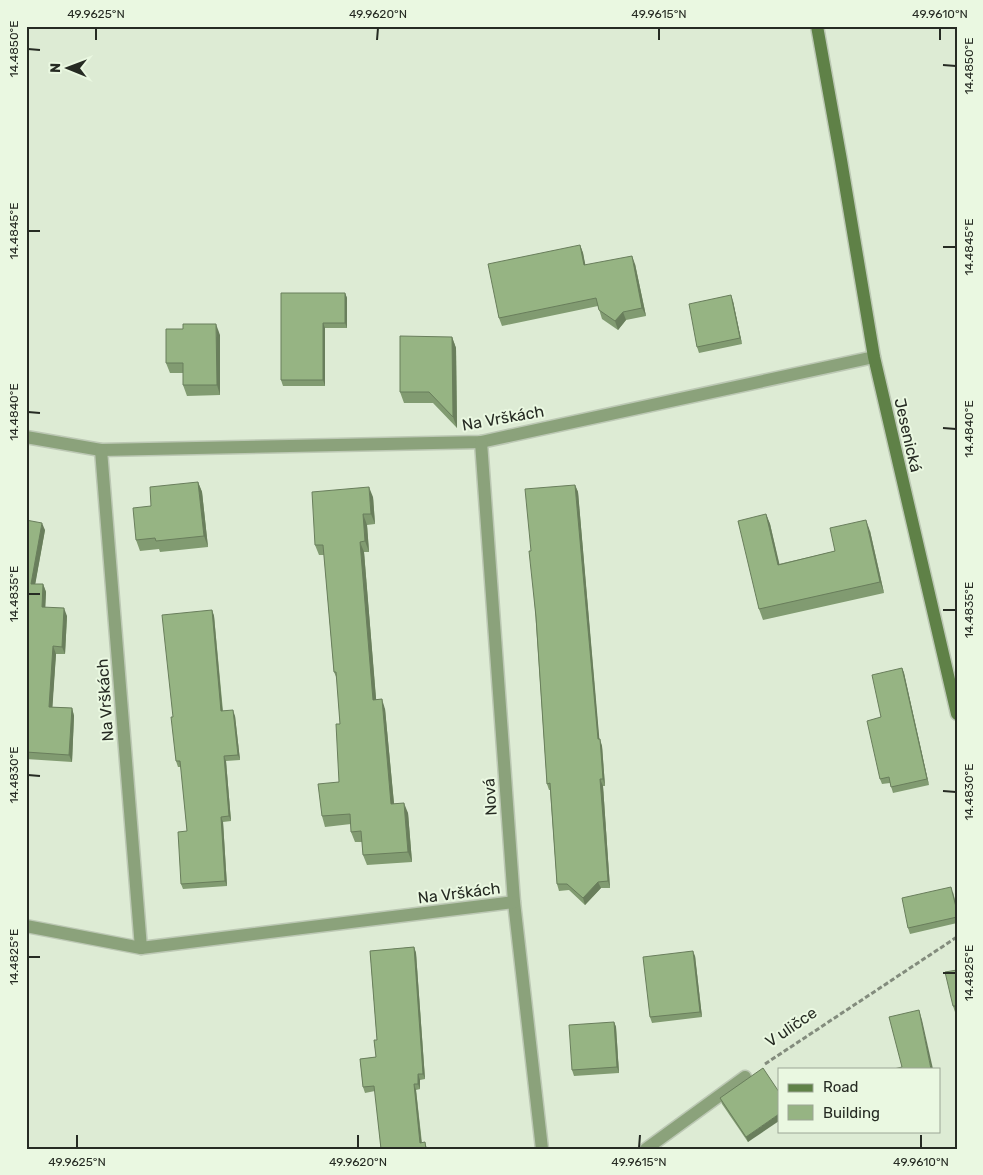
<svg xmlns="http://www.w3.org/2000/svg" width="983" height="1175" viewBox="0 0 983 1175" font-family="Rubik,sans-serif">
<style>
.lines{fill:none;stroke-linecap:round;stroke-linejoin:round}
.minor-casing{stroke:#bcc8b4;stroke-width:15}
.secondary-casing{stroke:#bcc8b4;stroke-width:15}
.path{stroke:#838c7d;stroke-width:3;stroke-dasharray:5 2.5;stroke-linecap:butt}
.minor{stroke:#8ba27b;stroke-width:12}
.secondary{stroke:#5f8147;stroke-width:12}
.wall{fill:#819b71}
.shaded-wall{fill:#697e5c}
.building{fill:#96b483;stroke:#697e5c}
.ticks{fill:none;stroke:#262b23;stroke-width:2}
.labels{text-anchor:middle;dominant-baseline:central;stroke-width:4;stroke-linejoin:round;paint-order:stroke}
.street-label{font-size:16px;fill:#262b23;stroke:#eaf8e1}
.neatline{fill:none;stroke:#262b23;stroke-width:2}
.ticks-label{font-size:12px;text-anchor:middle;fill:#262b23}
</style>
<rect width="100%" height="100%" fill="#ddebd4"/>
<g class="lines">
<defs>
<g id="minor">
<polyline points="26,437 101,450 481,442 874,357"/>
<polyline points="481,442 514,902 542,1149"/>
<polyline points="101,450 141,948"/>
<polyline points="26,926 141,948 514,902"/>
<polyline points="646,1149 745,1077"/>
</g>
<polyline id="secondary" points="817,26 841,160 874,357 957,714"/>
</defs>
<use href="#minor" class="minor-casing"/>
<use href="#secondary" class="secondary-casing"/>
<polyline class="path" points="765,1064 957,937"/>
<use href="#minor" class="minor"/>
<use href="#secondary" class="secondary"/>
</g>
<g class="wall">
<polygon points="580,245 583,253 585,265 635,264 646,316 626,320 618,330 602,319 598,306 502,326 499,318"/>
<polygon points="345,293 347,298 347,328 325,328 325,386 283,386 281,380"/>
<polygon points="733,301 742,344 699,353 697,347"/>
<polygon points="220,335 220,395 187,396 183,385 183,373 170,373 166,363"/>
<polygon points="452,337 456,348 457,428 433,403 404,403 400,392"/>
<polygon points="198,482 202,492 208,547 160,552 159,549 140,551 136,540 151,506"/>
<polygon points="575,485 578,492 599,739 602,746 605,786 603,786 610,888 601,888 585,905 569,890 559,891 557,884 550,790 549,790 547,784 531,551"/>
<polygon points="373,497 375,524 367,525 369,552 364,552 376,700 385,709 394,804 408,813 412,862 367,865 363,855 362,842 355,842 351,832 351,824 325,827 322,816 339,782 340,724 337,679 334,672 324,555 319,555 315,545"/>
<polygon points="766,514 770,524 779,564 835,551 870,531 884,593 763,620 759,609"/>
<polygon points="26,520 45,530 35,584 43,584 46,592 45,607 67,616 65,654 56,654 52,707 72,708 74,716 72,762 26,759"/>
<polygon points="212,610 214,616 223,711 235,716 240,760 226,761 231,821 223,822 227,886 183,889 181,884 187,831 181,767 178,767 176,761 173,717"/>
<polygon points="902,668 904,673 929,785 893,793 890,783 882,784 880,779 881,717"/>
<polygon points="953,892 957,907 957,923 910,934 908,928"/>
<polygon points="414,947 416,953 425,1079 420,1080 420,1089 416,1090 422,1143 425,1142 427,1149 381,1149 375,1091 365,1093 363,1087 360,1059 376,1057 374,1040 377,1040 370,951"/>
<polygon points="695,956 702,1017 652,1023 650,1017"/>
<polygon points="957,970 957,1012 955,1012 953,1006"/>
<polygon points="614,1022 616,1027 619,1073 574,1076 572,1070"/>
<polygon points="779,1092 748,1142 722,1104 720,1098"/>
</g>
<g class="shaded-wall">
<polygon points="580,245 583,253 587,273 584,265"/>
<polygon points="632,256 635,264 646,316 642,308"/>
<polygon points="345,293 347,298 347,328 345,323"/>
<polygon points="731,295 733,301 742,344 740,338"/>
<polygon points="623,312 626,320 618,330 615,321"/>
<polygon points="323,323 325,328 325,386 323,380"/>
<polygon points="216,324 220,335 220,395 217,385"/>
<polygon points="452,337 456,348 457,428 453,417"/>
<polygon points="198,482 202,492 208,547 204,536"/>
<polygon points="575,485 578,492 600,746 598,739"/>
<polygon points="369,487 373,497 375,524 371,514"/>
<polygon points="363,514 367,525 369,552 365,541"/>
<polygon points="766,514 770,524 782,575 778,565"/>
<polygon points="866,520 870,531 884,593 880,582"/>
<polygon points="42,523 45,530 34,591 31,584"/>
<polygon points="360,542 364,552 377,710 373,700"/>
<polygon points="43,584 46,592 45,614 42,607"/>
<polygon points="64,608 67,616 65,654 62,647"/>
<polygon points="212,610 214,616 223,717 221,711"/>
<polygon points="53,646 56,654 52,714 49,707"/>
<polygon points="902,668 904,673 929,785 927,779"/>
<polygon points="382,699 385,709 395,814 391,804"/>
<polygon points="72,708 74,716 72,762 69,755"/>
<polygon points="233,710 235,716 240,760 238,755"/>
<polygon points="600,739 602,746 605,786 603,779"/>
<polygon points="224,756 226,761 231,821 229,816"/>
<polygon points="600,779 603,786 610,888 608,881"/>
<polygon points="404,803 408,813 412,862 408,852"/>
<polygon points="221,817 223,822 227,886 225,881"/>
<polygon points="598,882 601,888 585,905 583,898"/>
<polygon points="414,947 416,953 425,1079 423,1074"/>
<polygon points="693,951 695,956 702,1017 700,1012"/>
<polygon points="919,1010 922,1020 933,1069 931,1069"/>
<polygon points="614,1022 616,1027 619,1073 617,1067"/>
<polygon points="418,1074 420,1080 420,1089 418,1084"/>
<polygon points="414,1084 416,1090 422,1148 420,1143"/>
<polygon points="779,1114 779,1121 748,1142 746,1137"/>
</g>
<g class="building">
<polygon points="580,245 584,265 632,256 642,308 623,312 615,321 599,310 596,298 499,318 488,264"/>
<polygon points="281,293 345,293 345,323 323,323 323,380 281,380"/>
<polygon points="731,295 740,338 697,347 689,304"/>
<polygon points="183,324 216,324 217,385 183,385 183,363 166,363 166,329 183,329"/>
<polygon points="400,336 452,337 453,417 429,392 400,392"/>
<polygon points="198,482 204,536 156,541 155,538 136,540 133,508 151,506 150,487"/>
<polygon points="575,485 598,739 600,739 603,779 600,779 608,881 598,882 583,898 567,884 557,884 550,783 547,784 536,617 529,551 531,551 525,489"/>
<polygon points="369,487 371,514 363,514 365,541 360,542 373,700 382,699 391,804 404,803 408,852 363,855 361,831 351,832 350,814 322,816 318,784 339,782 336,724 340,724 336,672 334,672 323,545 315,545 312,492"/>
<polygon points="766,514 778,565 835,551 830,528 866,520 880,582 759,609 738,521"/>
<polygon points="26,520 42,523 31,584 43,584 42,607 64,608 62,647 53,646 49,707 72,708 69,755 26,752"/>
<polygon points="212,610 221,711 233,710 238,755 224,756 229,816 221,817 225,881 181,884 178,832 187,831 180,761 176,761 171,717 173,717 162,615"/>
<polygon points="902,668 927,779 891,787 889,777 880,779 867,721 881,717 872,675"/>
<polygon points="951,887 957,911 957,917 908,928 902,898"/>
<polygon points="414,947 423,1074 418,1074 418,1084 414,1084 420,1143 425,1142 426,1149 381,1149 374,1086 363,1087 360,1059 376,1057 374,1040 377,1040 370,951"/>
<polygon points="693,951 700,1012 650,1017 643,957"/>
<polygon points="957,970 957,1006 953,1006 945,972"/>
<polygon points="919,1010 931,1069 894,1069 902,1067 889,1017"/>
<polygon points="614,1022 617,1067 572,1070 569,1025"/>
<polygon points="763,1068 779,1092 779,1114 746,1137 720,1098"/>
</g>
<path class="ticks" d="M96,40V28M377,40L378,28M659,40V28M940,40V28M28,49L40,50M943,65L956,66M28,231H40M943,247H956M28,412L40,413M943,428L956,429M28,594H40M943,610H956M28,775L40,776M943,791L956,792M28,957H40M943,973H956M77,1148V1135M358,1148V1135M639,1148L640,1135M921,1148V1135"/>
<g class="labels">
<g class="street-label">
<text transform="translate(503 418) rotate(-10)">Na Vrškách</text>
<text transform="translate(908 435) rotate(77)">Jesenická</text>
<text transform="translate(105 700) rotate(-94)">Na Vrškách</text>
<text transform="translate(490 797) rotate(-94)">Nová</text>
<text transform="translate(459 893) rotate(-7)">Na Vrškách</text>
<text transform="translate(791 1027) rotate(-34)">V uličce</text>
</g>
</g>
<rect width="983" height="1175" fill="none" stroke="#eaf8e1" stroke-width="55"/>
<rect x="778" y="1068" width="162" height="65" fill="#eaf8e1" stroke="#9ca695"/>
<rect x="788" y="1084" width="25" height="8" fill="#5f8147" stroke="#9ca695"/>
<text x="823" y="1092" font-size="15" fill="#262b23">Road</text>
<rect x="788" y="1105" width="25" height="15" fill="#96b483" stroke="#9ca695"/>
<text x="823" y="1118" font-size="15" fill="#262b23">Building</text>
<g transform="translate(68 68) rotate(271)" stroke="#eaf8e1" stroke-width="4" paint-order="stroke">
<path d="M0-4L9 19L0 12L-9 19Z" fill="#262b23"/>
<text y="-8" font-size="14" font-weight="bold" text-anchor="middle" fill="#262b23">N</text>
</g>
<rect x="28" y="28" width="928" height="1120" class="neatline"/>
<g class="ticks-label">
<text x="96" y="18">49.9625°N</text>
<text x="378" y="18">49.9620°N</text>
<text x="659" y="18">49.9615°N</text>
<text x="940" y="18">49.9610°N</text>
<text transform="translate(14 49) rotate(-90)" y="4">14.4850°E</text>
<text transform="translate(969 66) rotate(-90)" y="4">14.4850°E</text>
<text transform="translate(14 231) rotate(-90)" y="4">14.4845°E</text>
<text transform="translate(969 247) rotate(-90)" y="4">14.4845°E</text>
<text transform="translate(14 412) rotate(-90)" y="4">14.4840°E</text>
<text transform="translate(969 429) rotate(-90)" y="4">14.4840°E</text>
<text transform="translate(14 594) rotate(-90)" y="4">14.4835°E</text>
<text transform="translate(969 610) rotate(-90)" y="4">14.4835°E</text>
<text transform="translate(14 775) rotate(-90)" y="4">14.4830°E</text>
<text transform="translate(969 792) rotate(-90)" y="4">14.4830°E</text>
<text transform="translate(14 957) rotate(-90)" y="4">14.4825°E</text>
<text transform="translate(969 973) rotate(-90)" y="4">14.4825°E</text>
<text x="77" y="1166">49.9625°N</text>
<text x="358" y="1166">49.9620°N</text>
<text x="639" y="1166">49.9615°N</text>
<text x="921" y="1166">49.9610°N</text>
</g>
</svg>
